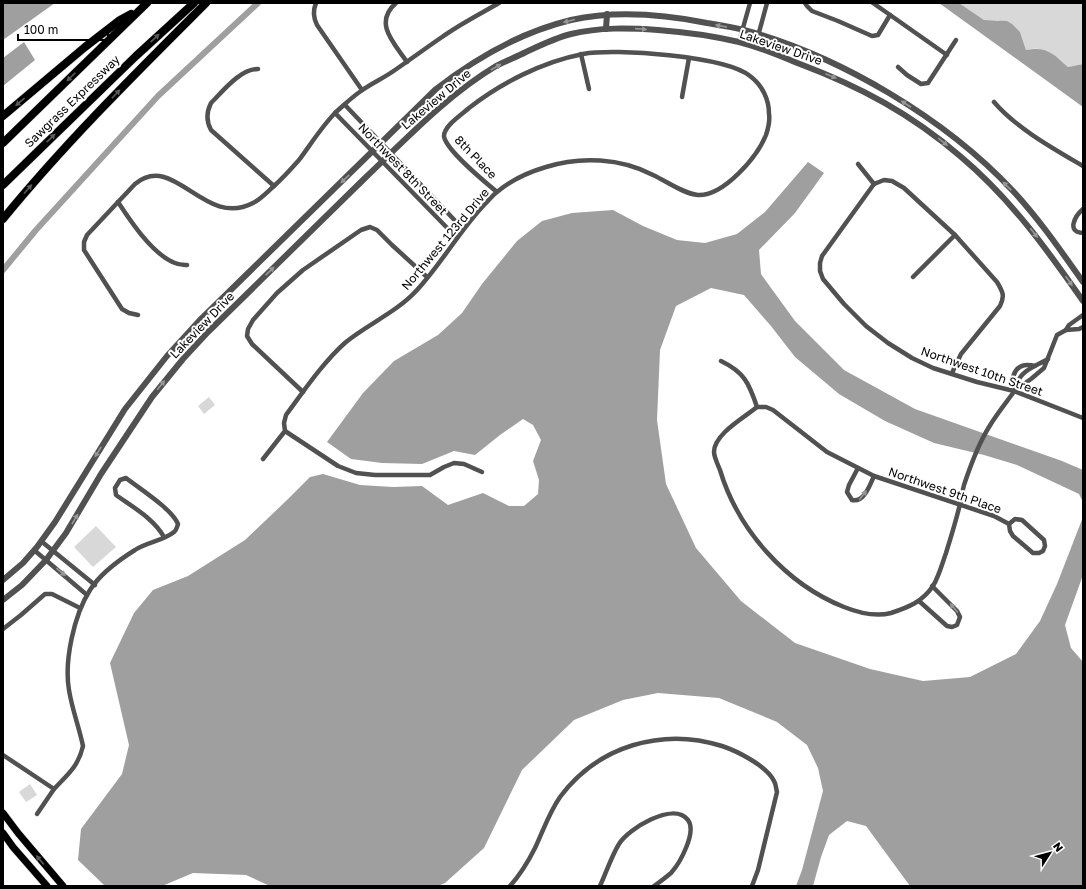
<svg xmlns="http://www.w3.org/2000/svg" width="1086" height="889" viewBox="0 0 1086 889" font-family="'Golos Text',sans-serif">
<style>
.green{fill:#d8d8d8}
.water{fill:#9f9f9f}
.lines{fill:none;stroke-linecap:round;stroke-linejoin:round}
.canal{stroke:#9f9f9f;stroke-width:6}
.primary-casing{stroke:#dbdbdb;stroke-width:8}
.motorway-casing{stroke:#dbdbdb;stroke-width:9}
.minor{stroke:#515151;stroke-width:4.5}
.tertiary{stroke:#515151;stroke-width:6}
.primary{stroke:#000;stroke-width:7}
.motorway{stroke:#000;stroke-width:8}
.oneway{fill:#979797}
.oneway2{fill:#595959}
.labels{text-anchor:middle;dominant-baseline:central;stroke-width:4;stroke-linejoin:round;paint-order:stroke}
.street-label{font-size:12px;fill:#000;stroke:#fff}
</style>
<rect width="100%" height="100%" fill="#fff"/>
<g class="green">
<path d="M959,3H1083V64L1068,67C1053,55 1048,45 1026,50L1020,32L998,20H984Z"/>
<polygon points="209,397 215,405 204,414 198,406"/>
<polygon points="96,526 116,547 93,567 74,547"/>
<polygon points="30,784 37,795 26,802 19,792"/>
</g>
<g class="water">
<polygon points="3,3 55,3 3,40"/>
<path d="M939,3H959L984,20L1007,21L1012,24L1020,32L1026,50C1048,46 1053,54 1068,67L1083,64V107Z"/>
<polygon points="24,42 35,60 3,86 3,58"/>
<polygon points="808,162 824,173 795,213 759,250 761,274 795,321 844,370 915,409 1062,461 1083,470 1083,502 1079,494 1017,465 984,455 934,443 885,421 839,394 795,357 771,326 744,295 711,288 676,306 660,350 657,420 666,484 696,548 741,601 795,643 870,669 923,681 970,677 1016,654 1040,621 1057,584 1083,517 1083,575 1065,625 1071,648 1083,662 1083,886 910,886 866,826 847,821 829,835 821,857 813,886 796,886 802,870 823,791 818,768 807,745 777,722 719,698 658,693 623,700 574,720 522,770 484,848 445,883 438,886 270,886 246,875 193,873 162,886 105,886 78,860 81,829 122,774 129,745 110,663 134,613 153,590 188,576 245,540 287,500 310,477 323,474 360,485 393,487 422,486 448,505 483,493 509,506 524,506 538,494 539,480 533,461 541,440 533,425 523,419 500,435 475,455 454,451 422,464 382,463 351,459 327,442 363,393 394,361 438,335 462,313 482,284 517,241 542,221 572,213 613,210 643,226 677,240 705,243 737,234 765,212"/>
</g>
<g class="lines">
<polyline class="canal" points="3,270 36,230 158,96 258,3"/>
<defs>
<g id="primary">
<polyline points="3,813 18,833 63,886"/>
<polyline points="3,833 13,847 47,886"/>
</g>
<g id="motorway">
<polyline points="3,116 85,47 120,20 131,14"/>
<polyline points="3,143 147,3"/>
<polyline points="3,185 136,56 194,3"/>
<path d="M3,219C66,142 136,73 206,3"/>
</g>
</defs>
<use href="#primary" class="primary-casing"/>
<use href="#motorway" class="motorway-casing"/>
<g class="minor">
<path d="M316,3C313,10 313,17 317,25L362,90"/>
<path d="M396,3C373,23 394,43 407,62"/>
<polyline points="805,3 807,6 812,11 838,21 872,36 878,35 890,15"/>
<polyline points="873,3 947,55"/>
<polyline points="739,42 750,3"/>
<polyline points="755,47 767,3"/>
<polyline points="581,54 589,89"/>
<polyline points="898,67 907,75 921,84 928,83 956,40"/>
<path d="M258,69C240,69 223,91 211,103C206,113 206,121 211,130L274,186"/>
<polyline points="682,97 689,58"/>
<path d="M994,102C1016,128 1054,149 1083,166"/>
<polyline points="345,105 463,229"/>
<polyline points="335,113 457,238"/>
<polyline points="858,164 874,184"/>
<polyline points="874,184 822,256 820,263 820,271 823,279 844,304 866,326 888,343 912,358 933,368 977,382 1014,391 1083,418"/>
<path d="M874,184L884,180L892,181L904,188L955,235L997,282C1003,292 1005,296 1000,306L961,354L952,373"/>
<path d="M118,202C131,222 160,267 187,265"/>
<path d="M1083,209C1075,216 1066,232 1083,233"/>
<polyline points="913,277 955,235"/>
<path d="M138,315L129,313L122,309L84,250V242L87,235L135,184C174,151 204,229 253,203C261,199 267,192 274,186C283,178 291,169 299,160C311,144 322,126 336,112C344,105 352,97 361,91C372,83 384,78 395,70C411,59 426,48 442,37C460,24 480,14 499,3"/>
<polyline points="1066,330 1079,329 1083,327"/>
<path d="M721,361C744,372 749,383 757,407H766L773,410L827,452L874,476L994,516L1009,524L1015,519L1022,520L1044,540L1045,546L1043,551L1039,553H1033L1013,536L1010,531L1009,524"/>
<polyline points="1014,391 1031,379 1044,368 1057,335 1066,330 1069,325 1083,315"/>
<path d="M1014,391C1010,375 1016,361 1035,366"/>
<polyline points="303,392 252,344 247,336 248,329 253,320 277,293 303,270 361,230 370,227 377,230 392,245 427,277"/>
<path d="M757,407C745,417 714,434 714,452C714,457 718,465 720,470C738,530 786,584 844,607C859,613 876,617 891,613C909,607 922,602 933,586C939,576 942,564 946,553C951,537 956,521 960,504C962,498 962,492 964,485C970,467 979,443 989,427C996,415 1005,404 1013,393C1017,386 1017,379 1023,374C1030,367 1040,364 1048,359"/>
<polyline points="285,431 338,466 356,473 375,475 430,475 444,467 454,463 464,464 482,472"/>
<path d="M263,459L285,431L284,423L286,415C303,392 324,361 346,342C368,324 397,312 417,290C442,263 460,230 485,204C489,200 493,195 497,192C510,181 529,172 546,167C580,156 621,158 653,175C666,181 684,194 698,195C724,196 757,157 766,135C768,129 770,120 769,114C769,99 762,85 750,76C725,56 615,48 583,54C542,62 501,83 469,108C461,115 444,126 444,136C445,149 486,183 497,192"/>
<path d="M858,468L849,485L847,492L852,500C864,503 870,485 874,476"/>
<polyline points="41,541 95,585"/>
<polyline points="34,550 87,595"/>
<polyline points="919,601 947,626 952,627 957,625 960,617 957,611 932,586"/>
<polyline points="3,629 21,615 45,594 52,594 80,608"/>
<path d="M3,755L54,789C68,774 78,767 83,746C79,727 72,709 69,690C64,661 74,615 90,590C100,574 119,560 135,550C147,542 163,541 174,532C176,531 177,527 178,524C172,509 140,489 126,478L120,480L115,488L116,495C133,507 154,519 164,537"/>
<polyline points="37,814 54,789"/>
<path d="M510,886C520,875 528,862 535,848C543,831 549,813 560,797C598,746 662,727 722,746C737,751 767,766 774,781C776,784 776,789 777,792L758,870L752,886"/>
<path d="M600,886C606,873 612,855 619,844C628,829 673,801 688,820C697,832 680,863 671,873C665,878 660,882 654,886"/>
</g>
<g class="tertiary">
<polyline points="606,29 607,14"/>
<path d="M3,580L23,563L37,547L55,522L125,409L167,356L199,321L436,89C476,58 521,32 571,20C616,10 662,14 707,23C719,25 732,27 744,30C840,56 946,119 1013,191C1039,219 1061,251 1083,282"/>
<path d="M3,600L22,585L46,560L66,533L101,474L152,397L183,359L208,332C260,281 312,230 364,179C406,139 446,96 496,66C506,61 516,57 526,52C541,45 555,38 571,34C600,27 629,28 658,30C685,32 713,36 739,42C760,47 780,56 800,64C861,87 911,114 960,156C1010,198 1046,248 1083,301"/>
</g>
<use href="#primary" class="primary"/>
<use href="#motorway" class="motorway"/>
</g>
<defs><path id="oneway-solid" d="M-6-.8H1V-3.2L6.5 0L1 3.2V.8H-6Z"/></defs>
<g class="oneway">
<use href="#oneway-solid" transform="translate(569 21) rotate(166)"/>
<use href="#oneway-solid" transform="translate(721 26) rotate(-169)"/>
<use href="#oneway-solid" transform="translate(641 29) rotate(4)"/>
<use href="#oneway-solid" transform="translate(496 67) rotate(-30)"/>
<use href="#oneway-solid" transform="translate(831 76) rotate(22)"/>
<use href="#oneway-solid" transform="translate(906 104) rotate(-147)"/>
<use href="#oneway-solid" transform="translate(943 142) rotate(39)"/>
<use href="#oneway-solid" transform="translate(345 179) rotate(136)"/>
<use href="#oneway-solid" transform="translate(1007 186) rotate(-136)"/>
<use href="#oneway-solid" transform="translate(1034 233) rotate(52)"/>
<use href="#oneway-solid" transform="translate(270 271) rotate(-44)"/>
<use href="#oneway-solid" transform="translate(1069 281) rotate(55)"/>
<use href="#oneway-solid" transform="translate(161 385) rotate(-51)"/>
<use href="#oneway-solid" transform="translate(98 452) rotate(122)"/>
<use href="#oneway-solid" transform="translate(863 495) rotate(-51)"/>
<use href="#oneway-solid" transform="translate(75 519) rotate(-59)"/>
<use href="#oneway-solid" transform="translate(61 572) rotate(40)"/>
<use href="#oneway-solid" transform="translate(954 608) rotate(-130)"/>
</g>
<g class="oneway2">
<use href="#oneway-solid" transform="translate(155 38) rotate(-43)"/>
<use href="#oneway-solid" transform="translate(71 77) rotate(135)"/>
<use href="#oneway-solid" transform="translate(116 94) rotate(-46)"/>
<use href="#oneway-solid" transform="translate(20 102) rotate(140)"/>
<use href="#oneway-solid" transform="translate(51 138) rotate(-44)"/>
<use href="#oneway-solid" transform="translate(28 189) rotate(-49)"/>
<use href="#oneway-solid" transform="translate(40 860) rotate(-130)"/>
</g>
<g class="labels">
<g class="street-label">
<text transform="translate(781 47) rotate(19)">Lakeview Drive</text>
<text transform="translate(436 99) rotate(-40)">Lakeview Drive</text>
<text transform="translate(72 101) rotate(-44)">Sawgrass Expressway</text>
<text transform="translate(476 157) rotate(46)">8th Place</text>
<text transform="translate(403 169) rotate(46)">Northwest 8th Street</text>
<text transform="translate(445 239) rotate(-50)">Northwest 123rd Drive</text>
<text transform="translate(202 325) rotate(-46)">Lakeview Drive</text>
<text transform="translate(982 371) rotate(19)">Northwest 10th Street</text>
<text transform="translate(945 490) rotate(19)">Northwest 9th Place</text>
</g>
</g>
<rect width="1086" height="889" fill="none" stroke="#000000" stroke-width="8"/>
<g transform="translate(1050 853) rotate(54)" stroke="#ffffff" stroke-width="3" paint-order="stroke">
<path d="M0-3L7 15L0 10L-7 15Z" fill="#000000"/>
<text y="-6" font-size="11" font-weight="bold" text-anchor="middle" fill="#000000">N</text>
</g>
<path d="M18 34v6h90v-6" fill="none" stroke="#000000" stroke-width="2"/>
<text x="24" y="34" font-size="12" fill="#000000" stroke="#ffffff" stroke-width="3" paint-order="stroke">100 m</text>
</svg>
